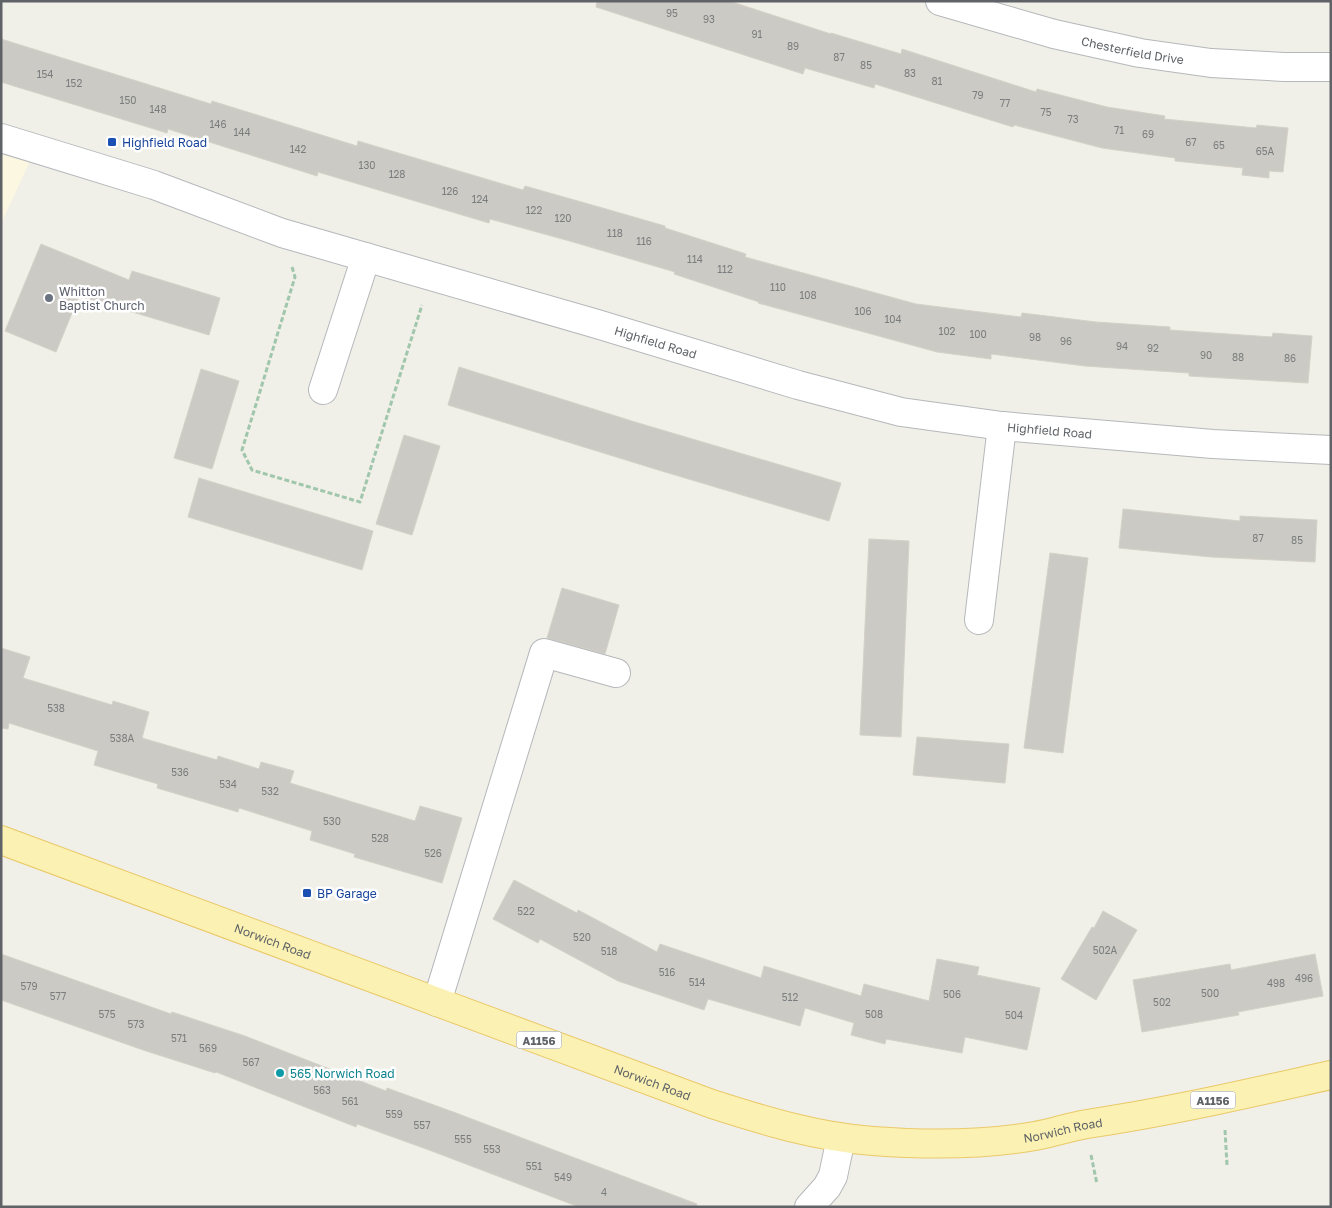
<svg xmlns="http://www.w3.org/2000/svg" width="1332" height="1208" viewBox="0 0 1332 1208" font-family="'Golos Text',sans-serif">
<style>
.commercial{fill:#fcf7e1}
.building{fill:#cccac4;stroke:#d5d1c7}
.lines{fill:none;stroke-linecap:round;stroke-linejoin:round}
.minor-casing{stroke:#b5b8bb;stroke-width:30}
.major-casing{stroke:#eac968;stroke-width:30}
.path{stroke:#a0c7ac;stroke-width:3;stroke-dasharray:5 2.5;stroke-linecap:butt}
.minor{stroke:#fff;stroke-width:28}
.major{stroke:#fbf1b3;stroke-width:28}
.transit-dot{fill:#1a4fb4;stroke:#fff;stroke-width:2}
.worship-dot{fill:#6b7280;stroke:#fff;stroke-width:2}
.culture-dot{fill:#0f9aa8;stroke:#fff;stroke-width:2}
.labels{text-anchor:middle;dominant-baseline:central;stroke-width:5;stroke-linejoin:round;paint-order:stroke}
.number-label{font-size:10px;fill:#7a7d7e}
.shield{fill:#fff;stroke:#8f9295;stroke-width:1}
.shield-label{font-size:11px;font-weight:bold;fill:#5f6367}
.street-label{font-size:12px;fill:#5f6367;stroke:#fff}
.transit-label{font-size:12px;fill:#164399;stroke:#fff;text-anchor:start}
.worship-label{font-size:12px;fill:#5b616d;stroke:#fff;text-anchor:start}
.culture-label{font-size:12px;fill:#0d838f;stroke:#fff;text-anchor:start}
</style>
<rect width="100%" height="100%" fill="#f0efe8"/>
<polygon class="commercial" points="1,130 37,146 1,224"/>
<g class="building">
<polygon points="597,1 729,1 831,34 831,33 901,54 902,49 1036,92 1037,89 1107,107 1165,116 1164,119 1256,128 1257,125 1288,128 1283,172 1269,171 1269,178 1242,175 1243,168 1175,161 1175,158 1102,148 1014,125 1013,127 875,84 874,88 805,68 803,74 596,7"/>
<polygon points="1,39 211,104 212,101 357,146 358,141 523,190 525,186 606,209 665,226 665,228 746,254 745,257 916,304 1021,317 1022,313 1096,322 1170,327 1170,330 1272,337 1273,333 1312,336 1308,383 1189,376 1189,373 1085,366 991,354 991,359 937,352 758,303 759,302 674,274 675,272 573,242 490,219 489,223 318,172 317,176 168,129 167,133 1,82"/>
<polygon points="41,244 129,280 132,271 220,298 209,335 79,296 56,352 5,331"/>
<polygon points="459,367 635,422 841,483 829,521 655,469 448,405"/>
<polygon points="201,369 239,381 212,469 174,458"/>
<polygon points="404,435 440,446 412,535 376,524"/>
<polygon points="199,478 373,531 362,570 188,517"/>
<polygon points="1123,509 1240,521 1240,516 1317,520 1315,562 1211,557 1119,548"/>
<polygon points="869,539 909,541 901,737 860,735"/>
<polygon points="1050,553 1088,558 1063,753 1024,748"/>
<polygon points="562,588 619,605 605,654 547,638"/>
<polygon points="1,648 30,657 23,678 112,705 113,701 149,712 142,738 217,760 218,756 259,769 261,762 294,771 290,783 415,821 420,806 462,818 442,883 354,857 355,854 310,840 312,831 239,808 238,812 157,788 158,784 94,765 98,751 9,723 8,729 1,728"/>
<polygon points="917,737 1009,744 1005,783 913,775"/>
<polygon points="514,880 577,913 578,910 657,952 660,944 761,978 764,966 861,996 864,984 929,1001 937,959 979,967 977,975 1040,988 1027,1050 965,1037 962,1053 886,1039 885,1044 851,1035 854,1023 805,1008 800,1026 708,999 704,1010 618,981 540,939 538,943 493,919"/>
<polygon points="1103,911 1137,930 1096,1000 1061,979 1092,927 1094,928"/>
<polygon points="1,954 171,1014 172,1012 245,1036 386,1091 387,1088 456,1113 697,1204 696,1207 579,1207 429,1150 357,1124 356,1127 216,1072 215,1073 143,1050 1,1000"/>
<polygon points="1315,954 1323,996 1238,1012 1239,1015 1142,1032 1133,980 1230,964 1231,970"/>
</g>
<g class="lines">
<defs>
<g id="minor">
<path id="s1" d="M940,1L1054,34L1140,53L1211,63L1284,67H1331"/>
<path id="s2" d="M1,138L154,185L282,233L597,324L798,385L901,412L1002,426L1213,444L1331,450"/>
<polyline points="323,390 366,257"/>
<polyline points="979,620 1002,426"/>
<polyline points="437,1002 544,653 616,673"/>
<polyline points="809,1207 827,1187 833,1176 841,1138"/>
</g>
<g id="major">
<path id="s3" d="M1,840L712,1104C765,1121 817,1137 873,1141C926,1145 983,1145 1035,1136C1052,1133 1069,1127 1087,1124C1169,1112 1250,1093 1331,1075"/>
</g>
</defs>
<use href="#minor" class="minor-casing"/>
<use href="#major" class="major-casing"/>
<g class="path">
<polyline points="292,267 295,277 242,450 252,470 360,502 422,305"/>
<polyline points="1225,1130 1227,1165"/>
<polyline points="1091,1155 1097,1184"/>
</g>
<use href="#minor" class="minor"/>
<use href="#major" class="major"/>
</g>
<g class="transit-dot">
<rect x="107" y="137" width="10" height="10" rx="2.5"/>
<rect x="302" y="888" width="10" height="10" rx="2.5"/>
</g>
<circle class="worship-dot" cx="49" cy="298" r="5"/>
<circle class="culture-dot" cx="280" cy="1073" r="5"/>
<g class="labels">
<g class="number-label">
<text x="672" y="13">95</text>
<text x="709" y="19">93</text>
<text x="757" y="34">91</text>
<text x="793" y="46">89</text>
<text x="839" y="57">87</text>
<text x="866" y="65">85</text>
<text x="910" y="73">83</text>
<text x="45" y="74">154</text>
<text x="937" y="81">81</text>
<text x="74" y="83">152</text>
<text x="978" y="95">79</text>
<text x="128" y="100">150</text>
<text x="1005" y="103">77</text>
<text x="158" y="109">148</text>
<text x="1046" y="112">75</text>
<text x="1073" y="119">73</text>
<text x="218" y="124">146</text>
<text x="1119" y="130">71</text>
<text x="242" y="132">144</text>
<text x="1148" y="134">69</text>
<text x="1191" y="142">67</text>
<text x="1219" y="145">65</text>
<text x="298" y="149">142</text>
<text x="1265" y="151">65A</text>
<text x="367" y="165">130</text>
<text x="397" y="174">128</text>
<text x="450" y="191">126</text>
<text x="480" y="199">124</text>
<text x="534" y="210">122</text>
<text x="563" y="218">120</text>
<text x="615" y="233">118</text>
<text x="644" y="241">116</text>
<text x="695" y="259">114</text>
<text x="725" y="269">112</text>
<text x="778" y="287">110</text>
<text x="808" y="295">108</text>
<text x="863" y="311">106</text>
<text x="893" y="319">104</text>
<text x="947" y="331">102</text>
<text x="978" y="334">100</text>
<text x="1035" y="337">98</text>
<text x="1066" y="341">96</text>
<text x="1122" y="346">94</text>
<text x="1153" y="348">92</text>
<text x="1206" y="355">90</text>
<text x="1238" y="357">88</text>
<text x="1290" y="358">86</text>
<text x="1258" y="538">87</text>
<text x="1297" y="540">85</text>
<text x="56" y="708">538</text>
<text x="122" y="738">538A</text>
<text x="180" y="772">536</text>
<text x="228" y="784">534</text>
<text x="270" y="791">532</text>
<text x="332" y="821">530</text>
<text x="380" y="838">528</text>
<text x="433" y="853">526</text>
<text x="526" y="911">522</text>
<text x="582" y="937">520</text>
<text x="1105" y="950">502A</text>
<text x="609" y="951">518</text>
<text x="667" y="972">516</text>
<text x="1304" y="978">496</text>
<text x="697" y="982">514</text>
<text x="1276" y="983">498</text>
<text x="29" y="986">579</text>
<text x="1210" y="993">500</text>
<text x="952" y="994">506</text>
<text x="58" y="996">577</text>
<text x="790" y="997">512</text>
<text x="1162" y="1002">502</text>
<text x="107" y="1014">575</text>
<text x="874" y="1014">508</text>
<text x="1014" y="1015">504</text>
<text x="136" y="1024">573</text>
<text x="179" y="1038">571</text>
<text x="208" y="1048">569</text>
<text x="251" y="1062">567</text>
<text x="322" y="1090">563</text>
<text x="350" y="1101">561</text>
<text x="394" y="1114">559</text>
<text x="422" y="1125">557</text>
<text x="463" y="1139">555</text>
<text x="492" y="1149">553</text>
<text x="534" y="1166">551</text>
<text x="563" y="1177">549</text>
<text x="604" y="1192">4</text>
</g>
<g class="shield">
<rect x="516.5" y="1031.5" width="45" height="17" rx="4"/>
<rect x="1190.5" y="1091.5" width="45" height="17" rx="4"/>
</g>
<g class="shield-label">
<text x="539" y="1040">A1156</text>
<text x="1213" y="1100">A1156</text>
</g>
<g class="street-label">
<text stroke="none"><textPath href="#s1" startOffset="199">Chesterfield Drive</textPath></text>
<text stroke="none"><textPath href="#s2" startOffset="686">Highfield Road</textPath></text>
<text stroke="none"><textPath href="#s2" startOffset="1091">Highfield Road</textPath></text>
<text stroke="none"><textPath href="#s3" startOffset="290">Norwich Road</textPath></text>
<text stroke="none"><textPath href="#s3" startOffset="695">Norwich Road</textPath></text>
<text stroke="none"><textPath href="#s3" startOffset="1115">Norwich Road</textPath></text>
</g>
<g class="transit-label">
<text x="122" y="142">Highfield Road</text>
<text x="317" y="893">BP Garage</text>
</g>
<g class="worship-label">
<text x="59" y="291">Whitton<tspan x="59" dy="14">Baptist Church</tspan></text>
</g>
<g class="culture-label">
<text x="290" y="1073">565 Norwich Road</text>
</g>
</g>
<rect width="1332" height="1208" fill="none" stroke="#5f6367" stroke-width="5"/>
</svg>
